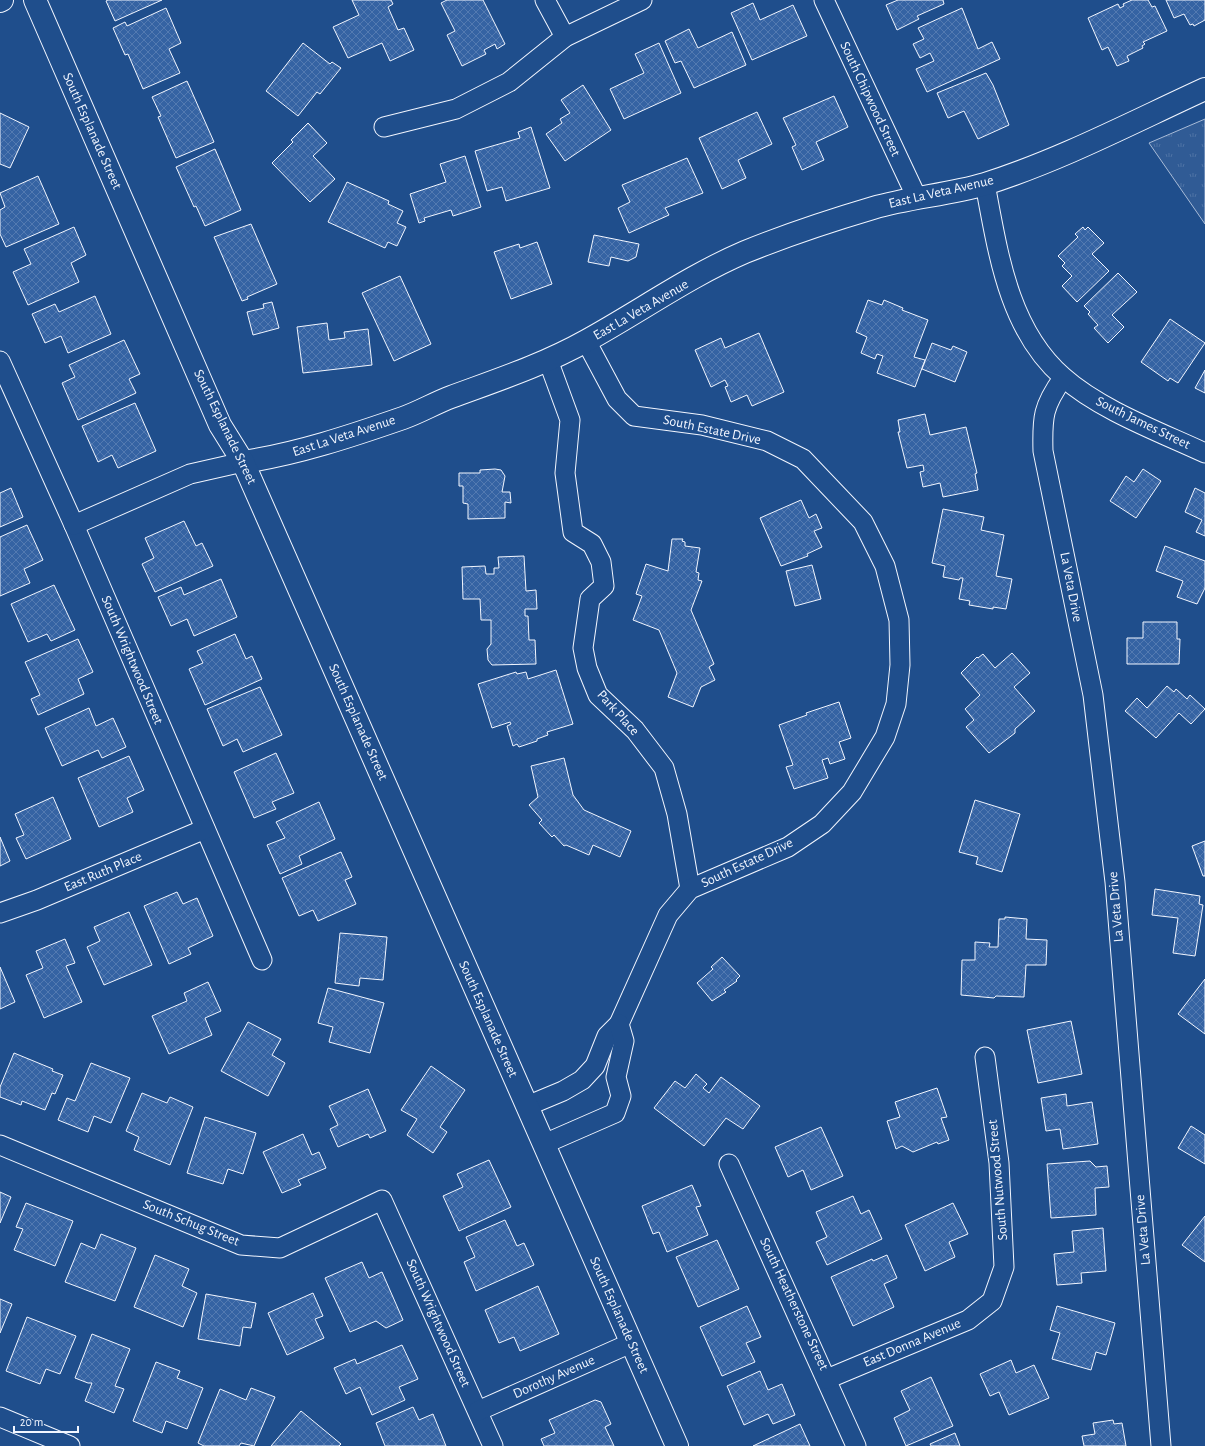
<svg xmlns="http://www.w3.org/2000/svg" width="1205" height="1446" viewBox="0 0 1205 1446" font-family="'Alegreya Sans',sans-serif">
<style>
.park{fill:url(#park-tufts);stroke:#a8bbd7}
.building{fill:url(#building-cross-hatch);stroke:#f2f6ff}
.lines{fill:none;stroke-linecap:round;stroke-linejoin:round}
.minor-casing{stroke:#f2f6ff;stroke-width:21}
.tertiary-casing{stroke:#f2f6ff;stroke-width:24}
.secondary-casing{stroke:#f2f6ff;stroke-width:24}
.minor{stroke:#1f4e8c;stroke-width:19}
.tertiary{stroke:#1f4e8c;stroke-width:22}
.secondary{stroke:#1f4e8c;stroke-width:22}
.labels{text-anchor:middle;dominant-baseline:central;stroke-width:3;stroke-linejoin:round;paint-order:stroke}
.street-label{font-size:14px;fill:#f2f6ff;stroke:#1f4e8c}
</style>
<defs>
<pattern id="park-tufts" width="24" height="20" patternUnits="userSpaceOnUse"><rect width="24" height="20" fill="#305b95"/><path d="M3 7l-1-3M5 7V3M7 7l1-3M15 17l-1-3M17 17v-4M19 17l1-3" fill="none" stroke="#4e73a5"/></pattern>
<pattern id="building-cross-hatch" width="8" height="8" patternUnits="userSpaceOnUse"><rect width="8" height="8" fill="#3563a3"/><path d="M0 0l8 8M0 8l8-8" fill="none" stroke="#537ab1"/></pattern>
</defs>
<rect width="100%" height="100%" fill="#1f4e8c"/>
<polygon class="park" points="1205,119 1205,224 1149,143"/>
<g class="building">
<polygon points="108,0 162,0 115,21 106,1"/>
<polygon points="352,0 391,0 393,4 388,7 398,30 404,28 414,50 390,61 382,43 348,58 333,27 359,15"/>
<polygon points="447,0 483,0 505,44 497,49 495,44 484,50 486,54 462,66 447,35 455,31 441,3"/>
<polygon points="898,0 943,0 944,4 917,16 919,19 897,30 886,5"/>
<polygon points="1132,0 1148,0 1152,7 1155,6 1167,31 1143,42 1145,44 1142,46 1143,48 1127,56 1129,61 1117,66 1108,47 1102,50 1088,18 1118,4 1120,8 1124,6 1123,4"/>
<polygon points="1166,0 1205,0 1205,20 1194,26 1193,24 1190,25 1184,14 1174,18"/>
<polygon points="753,3 760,20 793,5 807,36 752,60 731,13"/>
<polygon points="166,8 181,43 169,49 180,73 143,89 128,54 125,55 113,28 125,22 127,26"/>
<polygon points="962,8 978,49 992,42 1000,59 927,92 916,69 934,61 930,53 920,58 913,44 924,39 918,28"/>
<polygon points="689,29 698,48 732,32 746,65 694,88 681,61 675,63 665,41"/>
<polygon points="303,43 330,64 332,62 341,68 320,94 317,92 298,116 266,91"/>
<polygon points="659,43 681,93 624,119 610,89 644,73 635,54"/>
<polygon points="986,73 993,85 1009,125 978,139 964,111 948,118 937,93"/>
<polygon points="187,81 214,142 176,158 158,117 161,116 152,97"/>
<polygon points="583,85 611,130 565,161 546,134 562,123 560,119 570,113 561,100"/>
<polygon points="834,96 848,127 816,142 824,160 802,170 792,147 796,145 783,118"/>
<polygon points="757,112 772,144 738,160 746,178 722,189 699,138"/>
<polygon points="0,113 29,127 10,168 0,164"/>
<polygon points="308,123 327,143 313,156 335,179 310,202 272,163 293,142 291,140"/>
<polygon points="531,127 550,188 506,201 502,187 487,191 475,151 520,138 518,132"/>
<polygon points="215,149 241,210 205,226 196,206 194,207 176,167"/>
<polygon points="465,156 481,207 453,216 451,210 424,218 425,221 419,223 410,194 446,182 440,164"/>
<polygon points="687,158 703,193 665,208 669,215 629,233 618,208 630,202 622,185"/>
<polygon points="38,176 59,224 6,247 0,234 0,210 5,207 0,193"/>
<polygon points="347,182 389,201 388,204 403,211 397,223 406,227 397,246 388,242 385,248 328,222"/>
<polygon points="251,224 277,284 247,297 248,299 242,301 214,237"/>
<polygon points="74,227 86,255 71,263 79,282 28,305 13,272 31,264 24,249"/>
<polygon points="1083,227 1085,230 1088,227 1104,243 1092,254 1109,271 1077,302 1062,286 1072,276 1062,266 1065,263 1058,256 1078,237 1075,234"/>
<polygon points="594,235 639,244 636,257 628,261 611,257 609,266 588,262"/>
<polygon points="537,242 552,284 511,299 494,252 519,244 520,248"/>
<polygon points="1118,273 1137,292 1112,315 1124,327 1108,343 1094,328 1098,325 1088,314 1090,312 1084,306"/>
<polygon points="400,276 431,344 394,361 362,293"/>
<polygon points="95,296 111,334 68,353 61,336 45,343 32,314 55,304 59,312"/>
<polygon points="868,300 882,305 884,300 903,308 902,310 928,320 914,357 925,360 915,387 877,373 883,356 877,354 875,359 861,353 867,337 856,332"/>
<polygon points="272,302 279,328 253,335 247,312 264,308 263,304"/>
<polygon points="1170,319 1205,343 1178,383 1170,378 1168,381 1141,362"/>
<polygon points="327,323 329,340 345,338 344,332 368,329 372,365 303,373 297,327"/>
<polygon points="759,333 784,392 752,406 747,395 731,402 725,387 728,386 725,380 711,387 695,350 721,338 725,348"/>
<polygon points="124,340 140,374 129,379 136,393 78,420 62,383 75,377 69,365"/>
<polygon points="932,343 951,350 953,346 967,352 955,382 922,369"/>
<polygon points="1205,370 1205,393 1195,388"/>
<polygon points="135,403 156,451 118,468 112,455 98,462 82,426"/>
<polygon points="925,414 930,435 966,427 977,473 975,474 978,490 943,497 940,483 923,487 920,472 924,471 923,465 907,468 898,432 900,432 898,420"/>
<polygon points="495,469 501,470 505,476 502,492 510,492 511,503 505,502 505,518 468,519 468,504 463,503 463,486 459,486 459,473 480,473 480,470"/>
<polygon points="1143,469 1161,481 1136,518 1110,501 1126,476 1134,482"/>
<polygon points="11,488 23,517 0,527 0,493"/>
<polygon points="1195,488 1205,493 1205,536 1196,532 1202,520 1185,512"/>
<polygon points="801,500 809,518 816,514 822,528 814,531 822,547 807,554 808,556 781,566 760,518"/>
<polygon points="943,509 984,517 981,530 1004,535 996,576 1012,579 1006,609 993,607 993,609 969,605 970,601 959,599 963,578 960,578 959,580 943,577 945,566 932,563"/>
<polygon points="184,521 196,546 202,543 213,566 155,592 142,564 154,558 145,538"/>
<polygon points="27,525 43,560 24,569 30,583 0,596 0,537"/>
<polygon points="672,539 683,539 682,541 685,542 685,546 700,548 696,572 699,573 698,580 702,581 691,610 714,664 709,667 715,680 701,687 693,707 668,697 677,673 659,630 633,620 642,596 636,594 646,564 668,571"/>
<polygon points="1165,546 1205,561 1205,588 1197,604 1177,597 1183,581 1156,571"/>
<polygon points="524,556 526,591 536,590 537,609 525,609 525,616 528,616 529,640 535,640 536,664 492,665 488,660 487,649 491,644 491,620 481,620 480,599 463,599 462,567 485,566 486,574 494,574 494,568 499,568 498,557"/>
<polygon points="812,565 821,599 795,606 786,571"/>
<polygon points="221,579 237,617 194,636 187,619 171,626 158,597 181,587 184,595"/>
<polygon points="54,585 75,630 51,641 47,634 28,642 11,604"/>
<polygon points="1143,622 1177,622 1177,639 1180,639 1179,664 1127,664 1127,638 1143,638"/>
<polygon points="235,634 246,659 252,656 262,679 205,705 189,669 203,663 197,651"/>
<polygon points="78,639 93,672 78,679 84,694 38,715 31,699 40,695 25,662"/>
<polygon points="1012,653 1030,673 1014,687 1035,711 1015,729 1015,733 989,753 966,727 974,720 965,709 980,695 961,673 977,657 978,658 983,654 995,668"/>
<polygon points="556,670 573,724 547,732 548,735 537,739 537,741 519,747 517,744 513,746 507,726 511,724 510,722 492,728 478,684 516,672 517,674 526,672 528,679"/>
<polygon points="1167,686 1174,692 1176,689 1187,699 1190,695 1205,709 1191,724 1179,713 1156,738 1125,711 1137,698 1147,708"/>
<polygon points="260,687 282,735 243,752 237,739 223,746 207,709"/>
<polygon points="839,702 851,738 839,742 845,759 830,764 828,758 822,760 828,778 794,789 786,767 793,765 779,725 807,715 806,713"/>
<polygon points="89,708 96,726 113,718 126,747 102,758 98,750 62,766 45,728"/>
<polygon points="276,753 294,793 272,802 276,809 254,818 234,772"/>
<polygon points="129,756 144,790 127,798 133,812 99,827 78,778"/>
<polygon points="564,758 573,795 584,810 631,831 620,857 593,845 589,855 566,845 564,846 554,835 552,837 539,823 542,820 529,805 538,797 531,766"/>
<polygon points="53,797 71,839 26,859 16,838 24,835 15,814"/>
<polygon points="975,800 1020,814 1002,872 976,864 978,857 959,852"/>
<polygon points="319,802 335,839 299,856 302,864 280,874 267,845 285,838 276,822"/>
<polygon points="0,837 10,861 0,866"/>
<polygon points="1205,841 1205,876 1203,876 1192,846"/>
<polygon points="341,852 352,877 345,880 356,904 318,921 313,910 299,916 282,878"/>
<polygon points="1155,889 1200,896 1199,904 1203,905 1195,956 1173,953 1178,918 1152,915"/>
<polygon points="177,892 183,904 197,898 213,936 188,948 191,954 169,964 144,906"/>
<polygon points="129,912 152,965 104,985 87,947 100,941 94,927"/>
<polygon points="1005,917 1027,919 1026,939 1047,940 1046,965 1026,965 1024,997 996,996 994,998 961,995 962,960 975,960 975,942 990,943 989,947 998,947 999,919 1005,919"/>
<polygon points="340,933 387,937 383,980 360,978 359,986 335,983"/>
<polygon points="65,939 75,963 66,966 82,1002 44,1018 26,975 43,968 36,951"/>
<polygon points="722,957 740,976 736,980 737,981 724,990 726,992 712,1001 697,983 713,969 711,967"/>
<polygon points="0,967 15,1002 0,1009"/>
<polygon points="1205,979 1205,1034 1178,1014"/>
<polygon points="208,982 221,1011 205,1018 212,1035 169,1054 152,1016 187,1001 184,993"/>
<polygon points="328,988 384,1003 370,1053 329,1042 333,1027 318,1023"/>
<polygon points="1071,1021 1082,1074 1038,1083 1027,1030"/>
<polygon points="248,1022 281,1039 272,1055 285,1063 268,1096 221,1071"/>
<polygon points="14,1053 53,1069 52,1071 63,1075 55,1094 52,1093 45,1110 22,1101 21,1105 0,1097 0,1087"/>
<polygon points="91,1063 130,1078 111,1123 94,1116 88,1132 58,1120 67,1098 75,1101"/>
<polygon points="431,1066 465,1090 440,1127 447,1132 433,1153 407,1135 417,1119 401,1110"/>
<polygon points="696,1074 707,1084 703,1088 709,1093 721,1077 760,1106 743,1129 726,1118 704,1146 654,1108 675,1081 685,1088"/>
<polygon points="937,1088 947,1117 941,1118 949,1140 938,1144 937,1142 913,1152 902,1146 896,1149 887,1121 900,1117 895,1102"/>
<polygon points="368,1089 386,1131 370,1138 368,1134 338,1147 330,1129 338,1125 329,1106"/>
<polygon points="142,1093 167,1103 170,1097 193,1107 170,1165 134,1150 139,1137 126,1131"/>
<polygon points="1066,1094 1067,1106 1092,1102 1098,1144 1063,1149 1060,1129 1046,1131 1041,1098"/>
<polygon points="205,1117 256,1133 243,1174 228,1169 223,1184 187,1173"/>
<polygon points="1191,1126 1205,1135 1205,1164 1178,1148"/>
<polygon points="821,1127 843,1176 811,1190 803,1170 788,1177 775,1147"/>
<polygon points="303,1134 312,1155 319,1152 326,1168 298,1180 301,1185 282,1193 263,1152"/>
<polygon points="489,1160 511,1207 459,1231 443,1196 463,1187 457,1174"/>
<polygon points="1090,1161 1096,1167 1107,1166 1109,1187 1095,1188 1096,1215 1051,1218 1047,1164"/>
<polygon points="692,1185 701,1206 696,1207 708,1235 667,1252 659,1232 653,1234 642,1206"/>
<polygon points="0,1192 11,1197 0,1223"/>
<polygon points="853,1196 861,1214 869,1210 882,1239 827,1265 816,1242 827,1237 816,1212"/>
<polygon points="26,1203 73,1221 55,1266 14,1250 23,1229 16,1227"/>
<polygon points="953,1203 968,1234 949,1242 955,1257 925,1271 905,1225"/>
<polygon points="1205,1216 1205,1262 1182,1245"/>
<polygon points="505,1220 517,1246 524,1243 534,1265 476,1291 464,1262 475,1257 466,1237"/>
<polygon points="1103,1228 1106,1271 1081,1273 1082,1283 1057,1285 1054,1254 1074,1252 1072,1231"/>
<polygon points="101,1234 136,1248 115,1301 65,1282 81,1243 95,1249"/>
<polygon points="717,1240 739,1289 698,1307 676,1257"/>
<polygon points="155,1255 189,1269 182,1286 197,1293 183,1327 134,1307"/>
<polygon points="887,1255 897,1278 884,1284 894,1307 853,1326 831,1277 872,1259 873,1261"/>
<polygon points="362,1262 369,1278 382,1272 403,1320 386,1328 376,1321 350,1332 325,1278"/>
<polygon points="538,1286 559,1334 520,1351 514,1337 499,1343 485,1310"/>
<polygon points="313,1293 323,1316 315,1319 324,1338 287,1355 268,1313"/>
<polygon points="206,1294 256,1303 251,1328 243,1327 240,1346 198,1339"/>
<polygon points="0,1299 12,1304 0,1333"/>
<polygon points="747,1306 761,1337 746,1343 755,1362 722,1376 700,1327"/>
<polygon points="1057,1306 1115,1323 1106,1355 1096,1352 1091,1370 1052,1359 1060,1333 1050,1330"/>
<polygon points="27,1317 76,1336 60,1374 46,1369 40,1384 6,1371"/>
<polygon points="92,1334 130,1349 115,1386 124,1389 114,1413 85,1401 92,1383 88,1383 75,1378"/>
<polygon points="402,1345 418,1379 399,1387 405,1400 372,1415 360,1387 346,1394 334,1368 355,1359 357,1364"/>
<polygon points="1011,1360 1016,1373 1034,1365 1049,1398 1009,1415 999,1392 990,1396 980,1374"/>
<polygon points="156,1362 180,1371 177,1378 203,1388 187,1429 166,1421 162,1433 133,1421"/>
<polygon points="760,1371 768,1390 782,1384 795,1415 773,1424 768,1414 744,1425 727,1386"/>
<polygon points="931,1377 953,1426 906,1446 894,1418 910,1410 901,1391"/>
<polygon points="251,1388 275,1397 254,1446 241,1443 239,1446 204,1446 198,1443 220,1389 246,1400"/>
<polygon points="595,1400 601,1402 611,1424 605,1427 614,1446 544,1446 541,1439 555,1433 549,1420"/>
<polygon points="413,1407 419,1420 433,1414 446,1446 385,1446 376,1423"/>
<polygon points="301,1411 341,1444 339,1446 271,1446"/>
<polygon points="1113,1420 1114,1424 1122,1423 1126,1446 1084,1446 1082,1436 1095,1434 1093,1423"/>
<polygon points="800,1424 810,1446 753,1446"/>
<polygon points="955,1433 960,1446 931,1446 930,1444"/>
</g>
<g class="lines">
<defs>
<g id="minor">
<polyline points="545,0 565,37"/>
<polyline points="824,0 917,198"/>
<polyline points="384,127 456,109 509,82 565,37 642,0"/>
<path d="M985,184C998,252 1008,329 1063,377C1100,410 1160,432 1205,453"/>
<polyline points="548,360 570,420 565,473 573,532 592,544 601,562 604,586 590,599 583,648 587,668 598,695 635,730 664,768 677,814 690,889"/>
<polyline points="0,361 74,525 262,960"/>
<path d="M1063,378C1043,406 1042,417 1043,451L1093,695L1115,882L1161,1446"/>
<polyline points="74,525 190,474 243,462"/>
<polyline points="0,913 37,900 205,829"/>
<polyline points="527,1106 563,1091 582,1080 595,1066 607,1036 619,1024 668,915 690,889 788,847 822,824 852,792 885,737 896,704 900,665 899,620 885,566 863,522 803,459 767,441 702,425 634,416 617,399 586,341"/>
<polyline points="544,1144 615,1113 621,1096 616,1077 624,1041 619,1024"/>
<polyline points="0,1145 241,1245 280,1248 382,1200 493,1446"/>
<polyline points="729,1164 856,1446"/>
<polyline points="827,1379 968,1320 992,1301 1004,1267 999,1163 985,1057"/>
<polyline points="478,1411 631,1343"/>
<polyline points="0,1417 70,1446"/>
</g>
<g id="tertiary">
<polyline points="0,1 2,0"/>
<path d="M243,462C297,454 351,436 403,418C420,412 435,403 451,397C497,380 543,365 586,341C639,312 689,276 745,252C787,235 829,221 873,208C910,197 948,195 985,184C1061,160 1133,122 1205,89"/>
</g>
<polyline id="secondary" points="35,0 220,425 243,462 677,1446"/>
</defs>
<use href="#minor" class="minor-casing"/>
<use href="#tertiary" class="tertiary-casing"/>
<use href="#secondary" class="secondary-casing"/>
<use href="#minor" class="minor"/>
<use href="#tertiary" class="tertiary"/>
<use href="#secondary" class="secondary"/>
</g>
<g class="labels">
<g class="street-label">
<text transform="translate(870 99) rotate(65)">South Chipwood Street</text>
<text transform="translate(92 131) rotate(66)">South Esplanade Street</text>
<text transform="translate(941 192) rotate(-13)">East La Veta Avenue</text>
<text transform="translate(641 310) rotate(-30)">East La Veta Avenue</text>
<text transform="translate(1143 423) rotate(26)">South James Street</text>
<text transform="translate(225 427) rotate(64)">South Esplanade Street</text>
<text transform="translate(712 430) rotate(12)">South Estate Drive</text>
<text transform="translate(344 436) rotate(-18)">East La Veta Avenue</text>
<text transform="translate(1071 587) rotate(79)">La Veta Drive</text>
<text transform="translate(132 660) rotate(67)">South Wrightwood Street</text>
<text transform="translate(618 713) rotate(48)">Park Place</text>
<text transform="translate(358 722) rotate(66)">South Esplanade Street</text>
<text transform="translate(747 863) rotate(-25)">South Estate Drive</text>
<text transform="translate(103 872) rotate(-23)">East Ruth Place</text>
<text transform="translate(1116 907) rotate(-95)">La Veta Drive</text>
<text transform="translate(488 1019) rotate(66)">South Esplanade Street</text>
<text transform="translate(998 1180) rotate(-95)">South Nutwood Street</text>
<text transform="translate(191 1223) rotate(22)">South Schug Street</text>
<text transform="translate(1143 1230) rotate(-95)">La Veta Drive</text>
<text transform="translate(794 1304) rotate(65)">South Heatherstone Street</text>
<text transform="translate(619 1315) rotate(66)">South Esplanade Street</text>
<text transform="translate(438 1323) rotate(66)">South Wrightwood Street</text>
<text transform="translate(912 1343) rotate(-23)">East Donna Avenue</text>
<text transform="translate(554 1377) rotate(-24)">Dorothy Avenue</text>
</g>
</g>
<path d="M14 1426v6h64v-6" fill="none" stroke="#f2f6ff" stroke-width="2"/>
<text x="20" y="1426" font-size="12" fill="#f2f6ff" stroke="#1f4e8c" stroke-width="3" paint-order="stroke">20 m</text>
</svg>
